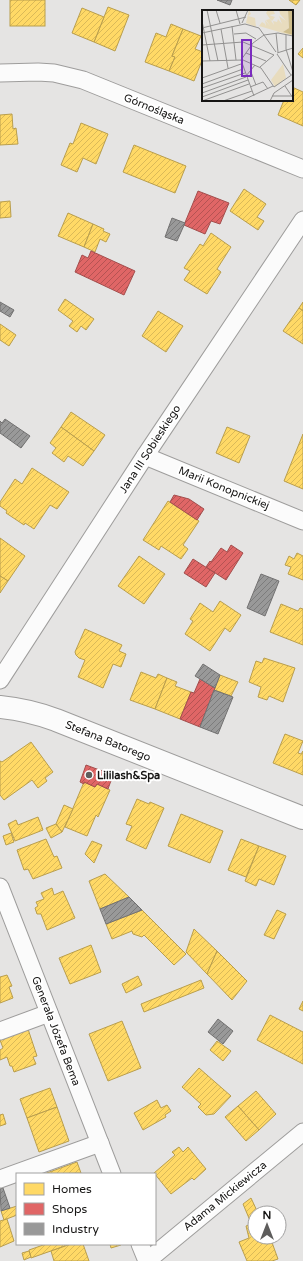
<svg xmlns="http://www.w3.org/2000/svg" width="303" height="1261" viewBox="0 0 303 1261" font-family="'Varela Round',sans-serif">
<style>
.homes{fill:url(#homes-hatch);stroke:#b99e4d}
.shops{fill:url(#shops-hatch);stroke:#a34e4d}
.industry{fill:url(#industry-hatch);stroke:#727171}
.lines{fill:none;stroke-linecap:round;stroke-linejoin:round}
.street-casing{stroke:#9e9d9c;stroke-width:19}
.secondary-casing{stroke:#9e9d9c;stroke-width:24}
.street{stroke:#fbfbfb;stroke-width:17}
.secondary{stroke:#fbfbfb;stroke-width:22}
.poi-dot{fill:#5e5d5c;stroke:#fff;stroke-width:1.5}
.labels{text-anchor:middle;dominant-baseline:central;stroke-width:4;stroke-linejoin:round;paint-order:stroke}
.street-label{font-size:11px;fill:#161514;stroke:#fff}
.poi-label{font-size:11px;font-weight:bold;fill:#161514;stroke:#fff;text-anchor:start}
.inset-road{fill:none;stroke:#929190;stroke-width:1}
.view{fill:#7b2cbf;fill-opacity:0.15;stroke:#7b2cbf;stroke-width:2}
.inset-edge{fill:none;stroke:#161514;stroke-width:2}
</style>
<defs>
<pattern id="homes-hatch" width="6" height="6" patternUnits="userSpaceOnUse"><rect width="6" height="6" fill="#ffd966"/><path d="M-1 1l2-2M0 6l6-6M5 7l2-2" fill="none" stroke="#dab958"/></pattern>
<pattern id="shops-hatch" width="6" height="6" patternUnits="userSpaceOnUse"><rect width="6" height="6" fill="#e06666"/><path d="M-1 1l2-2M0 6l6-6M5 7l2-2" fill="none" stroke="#b55353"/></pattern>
<pattern id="industry-hatch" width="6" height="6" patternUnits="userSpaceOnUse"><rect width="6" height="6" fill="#999"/><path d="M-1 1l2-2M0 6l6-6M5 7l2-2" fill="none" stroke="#7c7c7c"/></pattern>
</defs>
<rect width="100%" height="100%" fill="#e5e4e3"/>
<g class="homes">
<rect x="10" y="0" width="35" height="26"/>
<polygon points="289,0 300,0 296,5"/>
<polygon points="108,7 129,15 115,51 94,42"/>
<polygon points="82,8 104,17 94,42 72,33"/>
<polygon points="171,24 183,29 172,56 175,57 169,71 145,62 156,33 166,37"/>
<polygon points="183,29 201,36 195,49 203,52 203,58 194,81 169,71 175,57 172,56"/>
<polygon points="303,48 303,58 298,54"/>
<polygon points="292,87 303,92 303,126 278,115 284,100 292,100"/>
<polygon points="12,114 13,129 16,128 18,144 0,145 0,115"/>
<polygon points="81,123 108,134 96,164 83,158 77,172 61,165 70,143 73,144"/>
<polygon points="134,145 186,166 175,193 123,172"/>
<polygon points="244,189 266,204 257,217 264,221 258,230 230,211"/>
<polygon points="10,201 11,217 0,218 0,202"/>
<polygon points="68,213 93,224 84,247 58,236"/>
<polygon points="93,224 104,229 103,231 110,234 106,242 100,239 95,252 84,247"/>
<polygon points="211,233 231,247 217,269 221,272 207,294 184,280 190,271 184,268 200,244 203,246"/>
<polygon points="65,299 94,319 86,330 81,326 77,332 69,326 73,321 58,310"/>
<polygon points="303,302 303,311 299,308"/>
<polygon points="299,308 303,311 303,344 283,331"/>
<polygon points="158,311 183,326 166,352 142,336"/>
<polygon points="0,324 16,335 9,346 0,340"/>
<polygon points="71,412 105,435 94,451 61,427"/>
<polygon points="61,427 94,451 83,466 68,456 64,462 52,453 56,448 50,443"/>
<polygon points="227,427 250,436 239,463 216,453"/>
<polygon points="303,434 303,489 284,481"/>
<polygon points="32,468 69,492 57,509 50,505 34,529 25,523 24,525 6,513 7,511 0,506 0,502 15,479 22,484"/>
<polygon points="168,501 199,521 183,545 188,549 181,559 161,546 159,550 143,540"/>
<polygon points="0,538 25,556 8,581 0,576"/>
<polygon points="297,553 303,556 303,580 288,574 291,567 285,565 289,556 294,559"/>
<polygon points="139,556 165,574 144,604 118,586"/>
<polygon points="0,576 8,581 0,593"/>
<polygon points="220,601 241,615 230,632 225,628 210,651 185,634 193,621 190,619 200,603 213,612"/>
<polygon points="281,604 298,611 300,608 303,609 303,645 270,632"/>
<polygon points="85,629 122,645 119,651 126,654 121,667 113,664 103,688 78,677 85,660 79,658 76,655 75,652"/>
<polygon points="264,658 295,668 283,702 269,696 267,700 258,697 261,687 249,682 256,661 262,663"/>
<polygon points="141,672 156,678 158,674 167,678 155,709 130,700"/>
<polygon points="220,675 238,682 231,696 214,690"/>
<polygon points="167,678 177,682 175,686 191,692 180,719 155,709"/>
<polygon points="285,734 303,741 298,753 301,754 303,751 303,775 273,763"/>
<polygon points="31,742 53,772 45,778 47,781 38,788 32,780 4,800 0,795 0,761 2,762"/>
<polygon points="84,782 95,787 97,784 110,790 98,817 96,815 87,836 65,827"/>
<polygon points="137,799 149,804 150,802 164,808 146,849 126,840 132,826 126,824"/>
<polygon points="64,805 73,809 62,832 56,824"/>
<polygon points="181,814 223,831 210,863 168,846"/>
<polygon points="38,817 43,830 15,841 8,824 16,820 18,825"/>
<polygon points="56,824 62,832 51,838 46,828"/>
<polygon points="11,833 14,842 6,845 3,836"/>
<polygon points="46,839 54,857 57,856 62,868 33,879 28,869 24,870 17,850"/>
<polygon points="241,839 259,846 246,877 228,870"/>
<polygon points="92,841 102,845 94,863 85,854"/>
<polygon points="259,846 286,856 274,885 259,879 256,886 245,881"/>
<polygon points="105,874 129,897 100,909 89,881"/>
<polygon points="52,888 54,895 63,891 75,918 47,930 41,914 37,914 35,908 38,906 36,902 44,899 41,893"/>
<polygon points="142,910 186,954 174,965 144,935 142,937 133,934 132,931 112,939 106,924"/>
<polygon points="277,910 286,914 274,939 264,935"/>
<polygon points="194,929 217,951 207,974 186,952"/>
<polygon points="91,945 101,972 70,984 59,958"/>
<polygon points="217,951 247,981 232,1000 207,974"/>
<polygon points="7,975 12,986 9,987 13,998 0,1003 0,977"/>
<polygon points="138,976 142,985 126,993 122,984"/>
<polygon points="201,980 204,988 144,1012 141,1004"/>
<polygon points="303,1001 303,1011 299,1009"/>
<polygon points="270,1015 303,1032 303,1064 257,1040"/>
<polygon points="122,1021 141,1068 108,1081 89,1034"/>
<polygon points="28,1029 37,1056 33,1057 36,1064 14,1072 12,1066 10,1066 7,1057 0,1060 0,1050 3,1048 0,1040"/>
<polygon points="217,1041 231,1051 223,1061 210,1050"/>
<polygon points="199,1068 231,1096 214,1114 206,1115 198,1107 201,1104 182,1087"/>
<polygon points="50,1088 57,1107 27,1118 20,1099"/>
<polygon points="256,1091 276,1114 259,1130 238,1106"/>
<polygon points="157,1100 161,1108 167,1105 171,1111 165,1115 166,1117 143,1130 134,1113"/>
<polygon points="238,1106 259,1130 246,1141 225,1117"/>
<polygon points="57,1107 69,1141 39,1152 27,1118"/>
<polygon points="3,1114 6,1124 0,1126 0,1115"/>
<polygon points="179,1147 183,1152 188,1147 206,1169 194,1180 192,1178 171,1194 154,1173 175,1155 172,1152"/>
<polygon points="77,1162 81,1173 44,1174"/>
<polygon points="251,1198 258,1213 255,1213 254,1230 243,1204"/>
<polygon points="17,1206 17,1215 4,1220 1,1211"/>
<polygon points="7,1219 14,1241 0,1247 0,1221"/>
<polygon points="251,1224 253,1230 255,1230 255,1237 270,1237 278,1259 272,1261 247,1261 239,1242 249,1238 246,1226"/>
<polygon points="46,1244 65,1244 65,1246 31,1258 29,1250"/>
<polygon points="71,1244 83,1244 89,1261 54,1261 51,1251"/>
<polygon points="110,1244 120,1244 121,1245 111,1248"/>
<polygon points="29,1251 31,1257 24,1260 22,1253"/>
</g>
<g class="shops">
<polygon points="198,191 229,203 220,224 211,221 205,234 184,225"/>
<polygon points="91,251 135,271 124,295 75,272 82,255 88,258"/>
<polygon points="174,495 189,499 204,509 197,520 170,502"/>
<polygon points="231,545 243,553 226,580 206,567 210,561 211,562 221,548 227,552"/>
<polygon points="193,559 215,573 206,587 184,573"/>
<polygon points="200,679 215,688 200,727 180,719 191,692 194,693"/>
<polygon points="86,765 113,775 108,789 97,784 95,787 84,782 84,784 80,782"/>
</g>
<g class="industry">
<polygon points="217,0 232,0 230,5"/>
<polygon points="172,218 185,223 177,241 165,237"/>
<polygon points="0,302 14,310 10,317 0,311"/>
<polygon points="5,419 30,436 21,448 0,433 0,421 2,423"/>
<polygon points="261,574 279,581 265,616 247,608"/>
<polygon points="203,664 220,675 215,688 195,676"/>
<polygon points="214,690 233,697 218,734 200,727"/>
<polygon points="129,897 142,910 106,924 100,909"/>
<polygon points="218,1019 233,1031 223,1044 208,1032"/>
<polygon points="3,1188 10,1208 1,1211 0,1189"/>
</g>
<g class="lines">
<defs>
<g id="street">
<polyline points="0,73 38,72 54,73 83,80 303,169"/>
<polyline points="145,456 303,521"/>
<polyline points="0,680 145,456 303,220"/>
<polyline points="0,887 112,1174"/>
<polyline points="0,1031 49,1013"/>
<polyline points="0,1179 100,1143"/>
<polyline points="140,1244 147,1261"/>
<polyline points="147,1261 303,1132"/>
</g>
<path id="secondary" d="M0,707C20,709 37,713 56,720L303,818"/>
</defs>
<use href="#street" class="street-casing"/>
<use href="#secondary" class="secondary-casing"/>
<use href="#street" class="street"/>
<use href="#secondary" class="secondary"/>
</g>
<circle class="poi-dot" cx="89" cy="775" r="4"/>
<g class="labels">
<g class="street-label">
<text transform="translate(154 109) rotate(22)">Górnośląska</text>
<text transform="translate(150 449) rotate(-57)">Jana III Sobieskiego</text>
<text transform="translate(224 488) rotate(22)">Marii Konopnickiej</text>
<text transform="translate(108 741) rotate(22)">Stefana Batorego</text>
<text transform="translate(56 1031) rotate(69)">Generała Józefa Bema</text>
<text transform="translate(225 1196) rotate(-39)">Adama Mickiewicza</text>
</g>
<g class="poi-label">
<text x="97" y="775">Lililash&amp;Spa</text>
</g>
</g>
<g transform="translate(202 10)">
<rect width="91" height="91" fill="#e5e4e3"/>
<path d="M47,0L49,4L46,6L53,8L54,17L44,13ZM66,0H71L73,4L67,5L73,7L70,11L68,9L72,15L71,11L75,12L76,9L80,14L77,6L84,11L78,4L81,2L78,4L77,0H86L87,18L81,22H88L91,26L57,16L60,12L63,14L61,11L64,16L63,10L68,16L64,10L68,9L64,3Z" fill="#e8dcbe"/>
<path d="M86,0H91V25L81,22L87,18Z" fill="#cebd8c"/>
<path d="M81,54L84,68L73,77L69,70Z" fill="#e8dcbe"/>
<path class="inset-road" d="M5,0L16,51M14,0L18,13M34,0L38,14M0,11L8,51M40,13L46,0M30,16L34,50M0,18L44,7M19,19L26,58M0,23L43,14L57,18L74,42M74,23L76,42M32,24L44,23L54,29M84,25V39L91,62M0,35L41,32L72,45M44,43L64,51M75,43L91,38M75,44L89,65M39,50L51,33L62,25L76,23L91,26M39,50L52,86M0,51L41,50L59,58L72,77L91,64M58,57L72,45M49,62L54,75M44,66L53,55M0,68L39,54M0,74L41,59M83,76L91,88M48,77L61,72L66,79M0,78L43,63M0,83L44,67M70,86H90M0,87L46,70M0,91L47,74M21,91L50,81M39,91L71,76M68,91L72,83L91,70"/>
<path class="view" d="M40,30H49V66H40Z"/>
<rect width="91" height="91" class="inset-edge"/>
</g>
<rect x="16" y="1173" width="140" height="72" fill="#ffffff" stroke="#a2a1a1"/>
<rect x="24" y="1183" width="20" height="12" fill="#ffd966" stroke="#a2a1a1"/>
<text x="52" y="1193" font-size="12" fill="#161514">Homes</text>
<rect x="24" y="1203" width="20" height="12" fill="#e06666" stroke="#a2a1a1"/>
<text x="52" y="1213" font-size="12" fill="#161514">Shops</text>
<rect x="24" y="1223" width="20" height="12" fill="#999999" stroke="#a2a1a1"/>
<text x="52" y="1233" font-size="12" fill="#161514">Industry</text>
<g transform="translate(267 1225)"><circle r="19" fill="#ffffff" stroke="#a2a1a1"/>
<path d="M0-3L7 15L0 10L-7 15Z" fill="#5e5d5c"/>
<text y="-6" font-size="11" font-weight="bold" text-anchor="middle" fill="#161514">N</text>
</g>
</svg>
